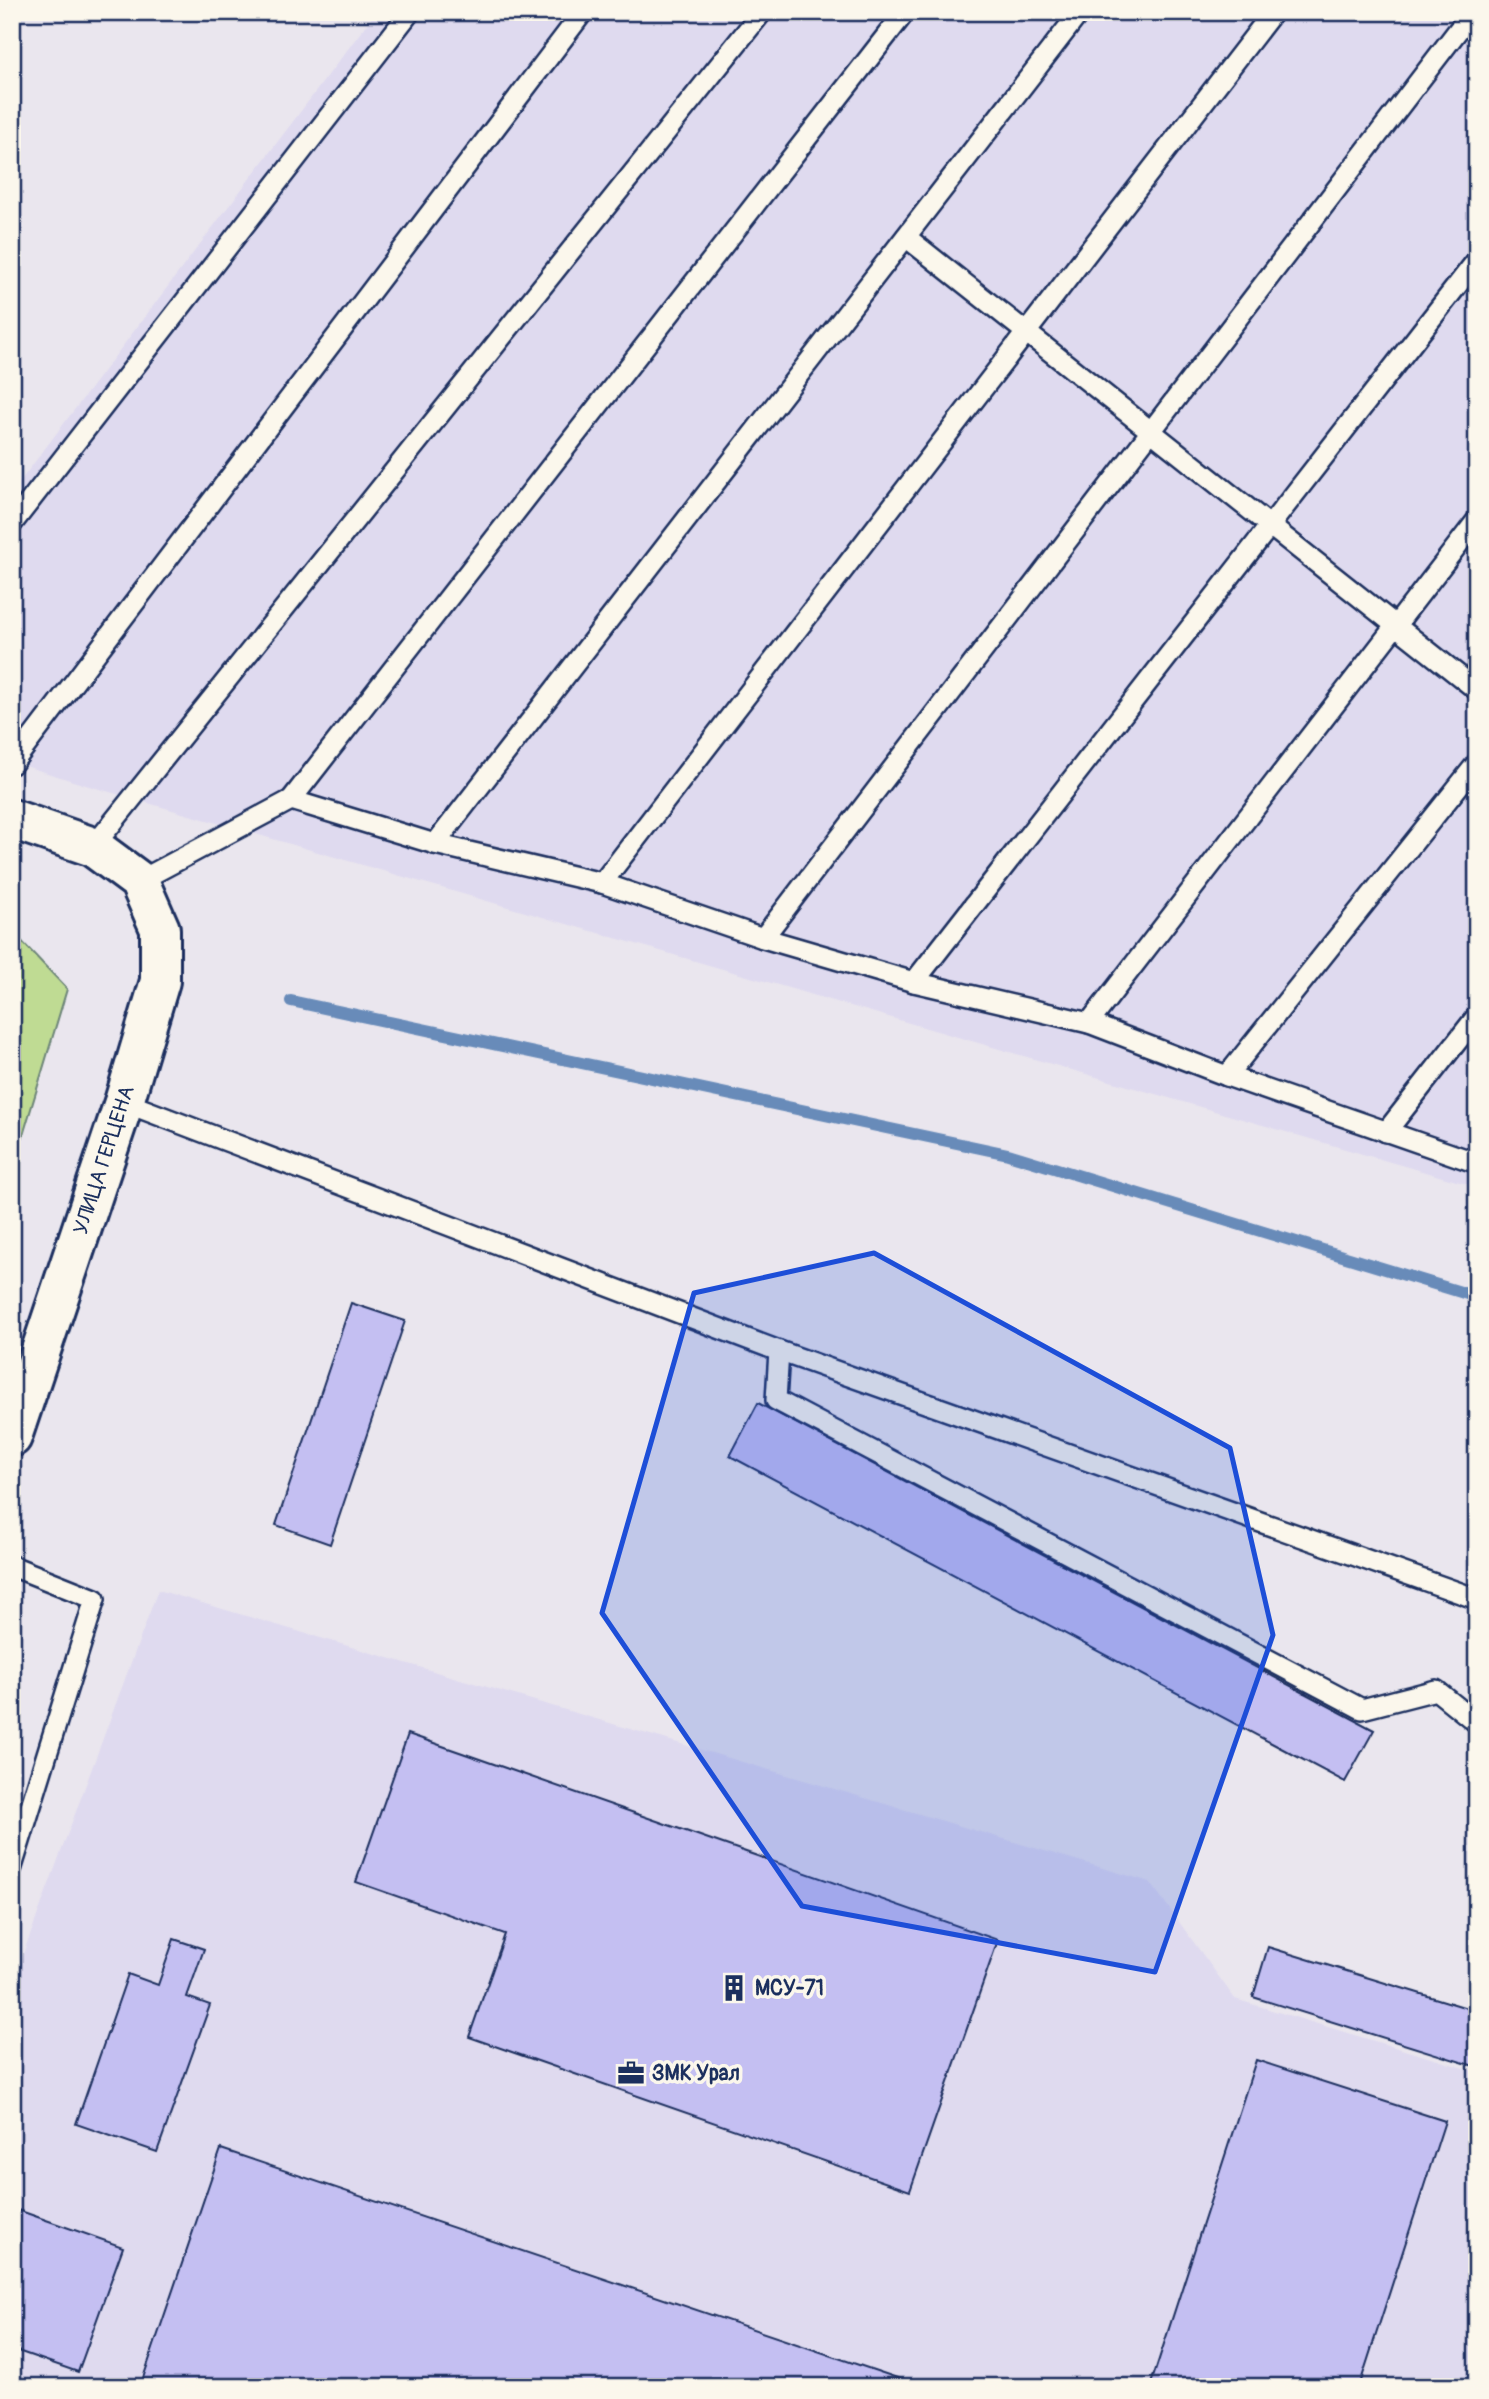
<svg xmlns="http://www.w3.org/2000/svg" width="1489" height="2399" viewBox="0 0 1489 2399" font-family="Pangolin,sans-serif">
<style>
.built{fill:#dfdaef}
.green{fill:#bfdb93;stroke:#6d8578;stroke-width:2}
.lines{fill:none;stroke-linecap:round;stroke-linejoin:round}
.stream{stroke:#678bb9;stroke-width:12}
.building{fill:#c4bff2;stroke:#1b2f5e;stroke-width:2}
.lane-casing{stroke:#1b2f5e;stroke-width:24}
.street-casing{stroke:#1b2f5e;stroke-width:44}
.lane{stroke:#fbf7ec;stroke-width:19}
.street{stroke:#fbf7ec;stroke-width:38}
.marked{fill:#1d4ed8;fill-opacity:0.2;stroke:#1d4ed8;stroke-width:5;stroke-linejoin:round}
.labels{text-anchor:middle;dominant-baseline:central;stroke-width:7;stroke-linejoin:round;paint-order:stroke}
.street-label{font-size:21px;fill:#1b2f5e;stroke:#fbf7ec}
.poi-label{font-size:21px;font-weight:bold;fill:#1b2f5e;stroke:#fbf7ec;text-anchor:start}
</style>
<rect width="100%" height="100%" fill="#eae6ee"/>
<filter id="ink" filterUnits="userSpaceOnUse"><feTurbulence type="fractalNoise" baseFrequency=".0143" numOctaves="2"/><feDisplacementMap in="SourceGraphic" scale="14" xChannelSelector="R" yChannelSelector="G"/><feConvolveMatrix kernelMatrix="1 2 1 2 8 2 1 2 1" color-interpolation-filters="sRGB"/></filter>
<g filter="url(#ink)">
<g class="built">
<polygon points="376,12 1477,12 1477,1187 89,786 12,762 12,492"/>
<polygon points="158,1590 1150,1882 1235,1999 1477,2072 1477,2387 12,2387 12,1984"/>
</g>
<polygon class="green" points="12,931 67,989 12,1172"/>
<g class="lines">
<polyline class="stream" points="291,1001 1008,1154 1477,1297"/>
</g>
<g class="building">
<polygon points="351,1303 405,1321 330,1544 276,1525"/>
<polygon points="758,1403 1374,1730 1345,1782 730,1456"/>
<polygon points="408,1734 998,1940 910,2191 469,2037 505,1934 356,1882"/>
<polygon points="174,1939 204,1949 187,1997 210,2005 157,2152 76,2124 128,1974 158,1985"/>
<polygon points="1268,1947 1477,2011 1477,2067 1253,1997"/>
<polygon points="1256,2060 1445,2121 1359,2387 1150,2387"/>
<polygon points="221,2149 924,2387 140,2387"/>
<polygon points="12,2208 123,2247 78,2372 12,2349"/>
</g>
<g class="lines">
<defs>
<g id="lane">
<polyline points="906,237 1477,690"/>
<polyline points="12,524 410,12"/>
<polyline points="12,764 583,12"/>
<polyline points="291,800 435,844 602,883 763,938 914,982 1089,1023 1227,1076 1477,1163"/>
<polyline points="435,844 1080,12"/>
<polyline points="93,847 762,12"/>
<polyline points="139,881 291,800 905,12"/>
<polyline points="602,883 1273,12"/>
<polyline points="763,938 1472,12"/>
<polyline points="914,982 1477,260"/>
<polyline points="1089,1023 1477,520"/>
<polyline points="1227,1076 1477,763"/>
<polyline points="124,1102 779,1351 1477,1599"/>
<polyline points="1386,1132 1477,1016"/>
<polyline points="779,1351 776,1400 1362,1709 1436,1690 1477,1723"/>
<polyline points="12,1566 95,1599 12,1867"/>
</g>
<polyline id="street" points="12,819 93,847 139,881 160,929 160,981 124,1102 12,1437"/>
</defs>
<use href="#lane" class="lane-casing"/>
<use href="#street" class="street-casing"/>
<use href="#lane" class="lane"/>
<use href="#street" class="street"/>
</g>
</g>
<path class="marked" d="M874,1253L1230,1448L1273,1635L1155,1972L802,1906L602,1613L694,1293Z"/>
<defs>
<symbol id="building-bare" viewBox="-9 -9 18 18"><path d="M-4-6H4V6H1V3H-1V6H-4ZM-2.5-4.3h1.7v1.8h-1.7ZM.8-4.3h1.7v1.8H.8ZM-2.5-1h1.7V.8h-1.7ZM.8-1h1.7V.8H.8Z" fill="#1b2f5e" stroke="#fbf7ec" stroke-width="2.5" paint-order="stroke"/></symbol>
<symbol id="office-bare" viewBox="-9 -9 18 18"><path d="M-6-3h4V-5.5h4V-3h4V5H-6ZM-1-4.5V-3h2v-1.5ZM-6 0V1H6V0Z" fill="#1b2f5e" stroke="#fbf7ec" stroke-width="2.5" paint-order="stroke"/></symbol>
</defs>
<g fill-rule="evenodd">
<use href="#building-bare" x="715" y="1969" width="38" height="38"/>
<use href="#office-bare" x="612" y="2054" width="38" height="38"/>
</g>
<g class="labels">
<g class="street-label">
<text transform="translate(104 1160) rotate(-72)">УЛИЦА ГЕРЦЕНА</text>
</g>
<g class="poi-label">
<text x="755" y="1988">МСУ-71</text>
<text x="652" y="2073">ЗМК Урал</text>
</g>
</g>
<rect width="1489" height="2399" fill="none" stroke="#fbf7ec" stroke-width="42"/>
<rect x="21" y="21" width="1447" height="2357" fill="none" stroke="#1b2f5e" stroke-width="2.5" filter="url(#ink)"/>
</svg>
